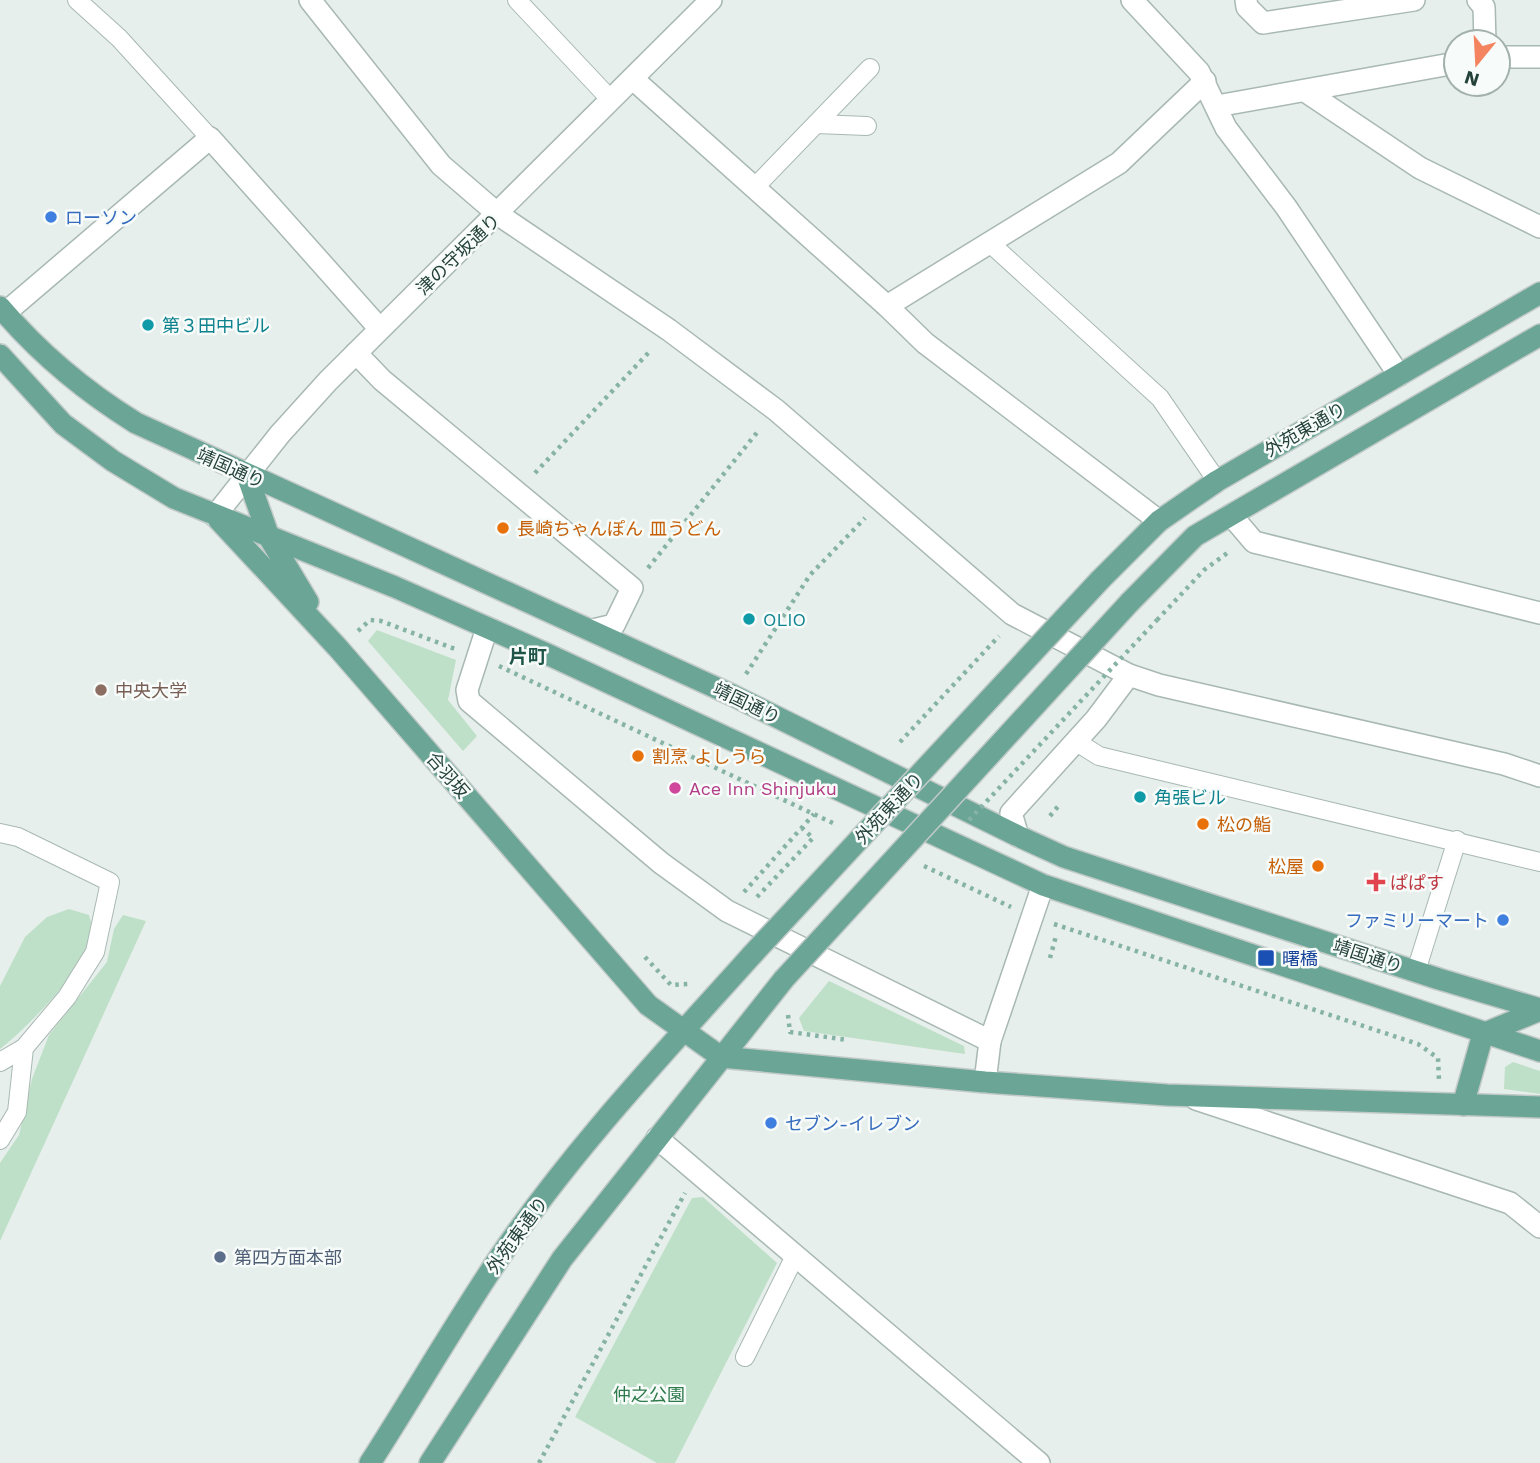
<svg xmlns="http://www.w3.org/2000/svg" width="1540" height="1463" viewBox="0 0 1540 1463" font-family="'Work Sans','Noto Sans JP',sans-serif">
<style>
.green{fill:#bfe0c8}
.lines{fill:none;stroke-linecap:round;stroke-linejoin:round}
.service-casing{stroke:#a8b8b2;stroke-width:20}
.minor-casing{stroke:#a8b8b2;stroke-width:24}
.tertiary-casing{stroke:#a8b8b2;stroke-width:24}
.primary-casing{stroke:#c2cac8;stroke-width:24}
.path{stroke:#86b3a5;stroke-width:4.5;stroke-dasharray:3.5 5;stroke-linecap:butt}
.service{stroke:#fff;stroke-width:18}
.minor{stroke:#fff;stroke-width:21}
.tertiary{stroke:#fff;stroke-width:21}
.primary{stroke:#6aa596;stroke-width:21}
.primary-bridge-casing{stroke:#c2cac8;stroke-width:24;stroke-linecap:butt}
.path-bridge{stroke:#86b3a5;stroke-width:4.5;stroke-dasharray:3.5 5;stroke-linecap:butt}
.primary-bridge{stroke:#6aa596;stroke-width:21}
.shop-dot{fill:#3f7fe0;stroke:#f7fbf9;stroke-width:2.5}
.culture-dot{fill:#0f9aa8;stroke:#f7fbf9;stroke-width:2.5}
.food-dot{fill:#e8710a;stroke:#f7fbf9;stroke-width:2.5}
.education-dot{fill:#8d6e63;stroke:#f7fbf9;stroke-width:2.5}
.hotel-dot{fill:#d1479c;stroke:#f7fbf9;stroke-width:2.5}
.health-dot{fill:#e0444e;stroke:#f7fbf9;stroke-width:2.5}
.transit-dot{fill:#1a4fb4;stroke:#f7fbf9;stroke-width:2.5}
.service-dot{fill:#5c6f8a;stroke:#f7fbf9;stroke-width:2.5}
.labels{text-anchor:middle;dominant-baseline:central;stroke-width:5;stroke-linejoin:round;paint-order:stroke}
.shop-label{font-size:18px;fill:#366cbe;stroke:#f7fbf9;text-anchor:start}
.street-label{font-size:18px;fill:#24423a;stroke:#f7fbf9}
.culture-label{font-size:18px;fill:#0d838f;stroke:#f7fbf9;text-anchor:start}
.food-label{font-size:18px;fill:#c56008;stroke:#f7fbf9;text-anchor:start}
.education-label{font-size:18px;fill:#785e54;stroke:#f7fbf9;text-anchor:start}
.hotel-label{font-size:18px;fill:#b23c85;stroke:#f7fbf9;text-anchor:start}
.health-label{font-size:18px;fill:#be3a42;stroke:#f7fbf9;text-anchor:start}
.transit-label{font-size:18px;fill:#164399;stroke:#f7fbf9;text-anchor:start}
.service-label{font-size:18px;fill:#4e5e75;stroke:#f7fbf9;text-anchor:start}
.park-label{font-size:18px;fill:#2d7a4b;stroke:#f7fbf9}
.neighbourhood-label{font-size:19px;font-weight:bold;fill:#1f5548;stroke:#f7fbf9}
</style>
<rect width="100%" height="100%" fill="#e6efeb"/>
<g class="green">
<polygon points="377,630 456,660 448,700 477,736 463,751 368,641"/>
<path d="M69,909L89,915C91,922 94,931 92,937C84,970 27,1028 0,1049V986L25,937L47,917Z"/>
<polygon points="123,915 146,921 0,1241 0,1163 19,1135 32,1079 49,1035 107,962 114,929"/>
<polygon points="829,981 964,1046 965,1054 804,1031 799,1018"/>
<polygon points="1513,1062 1540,1071 1540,1094 1504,1089 1505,1067"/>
<polygon points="703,1197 777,1263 675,1463 657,1463 575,1417 692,1198"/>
</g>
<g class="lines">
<defs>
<g id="service">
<polyline points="77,0 119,38 210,138"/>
<polyline points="517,0 611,100"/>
<polyline points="816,124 867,126"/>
<polyline points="755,187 870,68"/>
<polyline points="991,244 1160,398 1217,481"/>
<polyline points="1075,741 1099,756 1540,862"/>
<polyline points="0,833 18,837 110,882 95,952 67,997 24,1048 17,1112 0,1140"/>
<polyline points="1416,971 1457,840"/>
<polyline points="0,1062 24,1048"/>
<polyline points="745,1357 795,1256"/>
</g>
<g id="minor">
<polyline points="310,0 441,165 499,215 669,330 776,410 1012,614 1129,675 1159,685 1504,764 1540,776"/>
<polyline points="1132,0 1199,72 1226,128 1286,207 1399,375"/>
<polyline points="1246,0 1247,7 1263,23 1414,0"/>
<polyline points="1478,0 1484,7 1485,42"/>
<polyline points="1498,57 1540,57"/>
<polyline points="633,79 887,306 1119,163 1205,81"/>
<polyline points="1305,91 1420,168 1540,227"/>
<polyline points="1217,106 1456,63"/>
<polyline points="887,306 925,343 1159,521"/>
<polyline points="5,313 210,138 380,329"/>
<polyline points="356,353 382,380 632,588 614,625 593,630"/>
<polyline points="1231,515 1254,542 1540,613"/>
<polyline points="487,628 467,690 469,701 661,863 727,911 990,1041 1043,885"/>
<polyline points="1018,836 1011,813 1096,719 1129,675"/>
<polyline points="985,1082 990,1041"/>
<polyline points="1196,1099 1510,1203 1540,1227"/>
<polyline points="657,1138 1039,1463"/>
</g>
<polyline id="tertiary" points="215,516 280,434 328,381 711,0"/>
<g id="primary">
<path d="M0,307C38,352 86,392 136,423L732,695L1018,836L1064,857L1439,979L1540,1009"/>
<polyline points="0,355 63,424 113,461 174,498 395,587 547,654 1043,885 1540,1051"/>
<polyline points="247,475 269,537 308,602"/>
<polyline points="218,519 338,648 648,1005 721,1057 985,1082 1167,1095 1540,1107"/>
<polyline points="1100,580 1159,521 1217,481 1540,293"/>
<polyline points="1130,602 1195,536 1540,335"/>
<polyline points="1483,1034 1540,1010"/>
<polyline points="1463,1105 1483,1034"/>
<path d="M370,1463C413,1396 453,1327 497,1261C571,1151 663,1054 751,956"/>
<polyline points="430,1463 562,1259 784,979"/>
</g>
</defs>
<use href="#service" class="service-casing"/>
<use href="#minor" class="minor-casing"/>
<use href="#tertiary" class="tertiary-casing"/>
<use href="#primary" class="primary-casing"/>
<g class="path">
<polyline points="535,473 651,350"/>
<polyline points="648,568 759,430"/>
<polyline points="1157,620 1204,570 1230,551"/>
<polyline points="358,631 370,620 381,621 455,649"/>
<polyline points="499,666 837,825"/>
<polyline points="746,674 810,575 865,518"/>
<polyline points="900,742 999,636"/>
<polyline points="1050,816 1060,804"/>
<polyline points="924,866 1011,907"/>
<polyline points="744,892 814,814"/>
<polyline points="757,897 813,838 802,828"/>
<polyline points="1054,924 1418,1044 1438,1058 1439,1080"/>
<polyline points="645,957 671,985 689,984"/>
<polyline points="1050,958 1056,936"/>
<polyline points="788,1015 790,1032 848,1040"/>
<polyline points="539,1463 685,1193"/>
</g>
<use href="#service" class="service"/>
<use href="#minor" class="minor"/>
<use href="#tertiary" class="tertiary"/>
<use href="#primary" class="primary"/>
<defs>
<g id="primary-bridge">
<polyline points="751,956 1100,580"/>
<polyline points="784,979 1130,602"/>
</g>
</defs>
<use href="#primary-bridge" class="primary-bridge-casing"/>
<polyline class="path-bridge" points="969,820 1157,620"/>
<use href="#primary-bridge" class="primary-bridge"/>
</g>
<g class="shop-dot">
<circle cx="51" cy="217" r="7"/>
<circle cx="1503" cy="920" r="7"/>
<circle cx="771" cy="1123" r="7"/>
</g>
<g class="culture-dot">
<circle cx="148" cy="325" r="7"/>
<circle cx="749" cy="619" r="7"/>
<circle cx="1140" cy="797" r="7"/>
</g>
<g class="food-dot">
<circle cx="503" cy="528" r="7"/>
<circle cx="638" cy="756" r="7"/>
<circle cx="1203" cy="824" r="7"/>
<circle cx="1318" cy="866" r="7"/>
</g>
<circle class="education-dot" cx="101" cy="690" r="7"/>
<circle class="hotel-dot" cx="675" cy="788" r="7"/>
<path class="health-dot" d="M1372.5 871.5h7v7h7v7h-7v7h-7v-7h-7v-7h7z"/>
<rect class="transit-dot" x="1257" y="949" width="18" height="18" rx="3.5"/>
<circle class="service-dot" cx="220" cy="1257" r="7"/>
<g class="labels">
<g class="shop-label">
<text x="65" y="217">ローソン</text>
<text x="1489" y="920" text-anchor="end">ファミリーマート</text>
<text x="785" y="1123">セブン-イレブン</text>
</g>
<g class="street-label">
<text transform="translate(458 254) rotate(-44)">津の守坂通り</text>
<text transform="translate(1305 429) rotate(-30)">外苑東通り</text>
<text transform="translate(231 468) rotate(24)">靖国通り</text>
<text transform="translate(747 703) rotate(26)">靖国通り</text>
<text transform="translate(448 775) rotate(49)">合羽坂</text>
<text transform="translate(889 808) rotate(-47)">外苑東通り</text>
<text transform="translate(1368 956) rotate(18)">靖国通り</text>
<text transform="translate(517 1235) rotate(-54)">外苑東通り</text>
</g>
<g class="culture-label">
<text x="162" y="325">第３田中ビル</text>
<text x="763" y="619">OLIO</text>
<text x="1154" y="797">角張ビル</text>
</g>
<g class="food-label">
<text x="517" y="528">長崎ちゃんぽん 皿うどん</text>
<text x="652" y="756">割烹 よしうら</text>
<text x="1217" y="824">松の鮨</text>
<text x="1304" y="866" text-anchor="end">松屋</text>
</g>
<g class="education-label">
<text x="115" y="690">中央大学</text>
</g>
<g class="hotel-label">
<text x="689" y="788">Ace Inn Shinjuku</text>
</g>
<g class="health-label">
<text x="1390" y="882">ぱぱす</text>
</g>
<g class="transit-label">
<text x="1282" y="958">曙橋</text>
</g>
<g class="service-label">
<text x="234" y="1257">第四方面本部</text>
</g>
<g class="park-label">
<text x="649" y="1394">仲之公園</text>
</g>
<g class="neighbourhood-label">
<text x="528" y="656">片町</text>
</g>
</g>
<g transform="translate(1477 63) rotate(198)"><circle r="33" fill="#f7fbf9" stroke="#a3b1ad" stroke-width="2"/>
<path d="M0-5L12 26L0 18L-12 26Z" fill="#f4845f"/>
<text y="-10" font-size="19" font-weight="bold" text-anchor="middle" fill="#24423a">N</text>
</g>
</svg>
